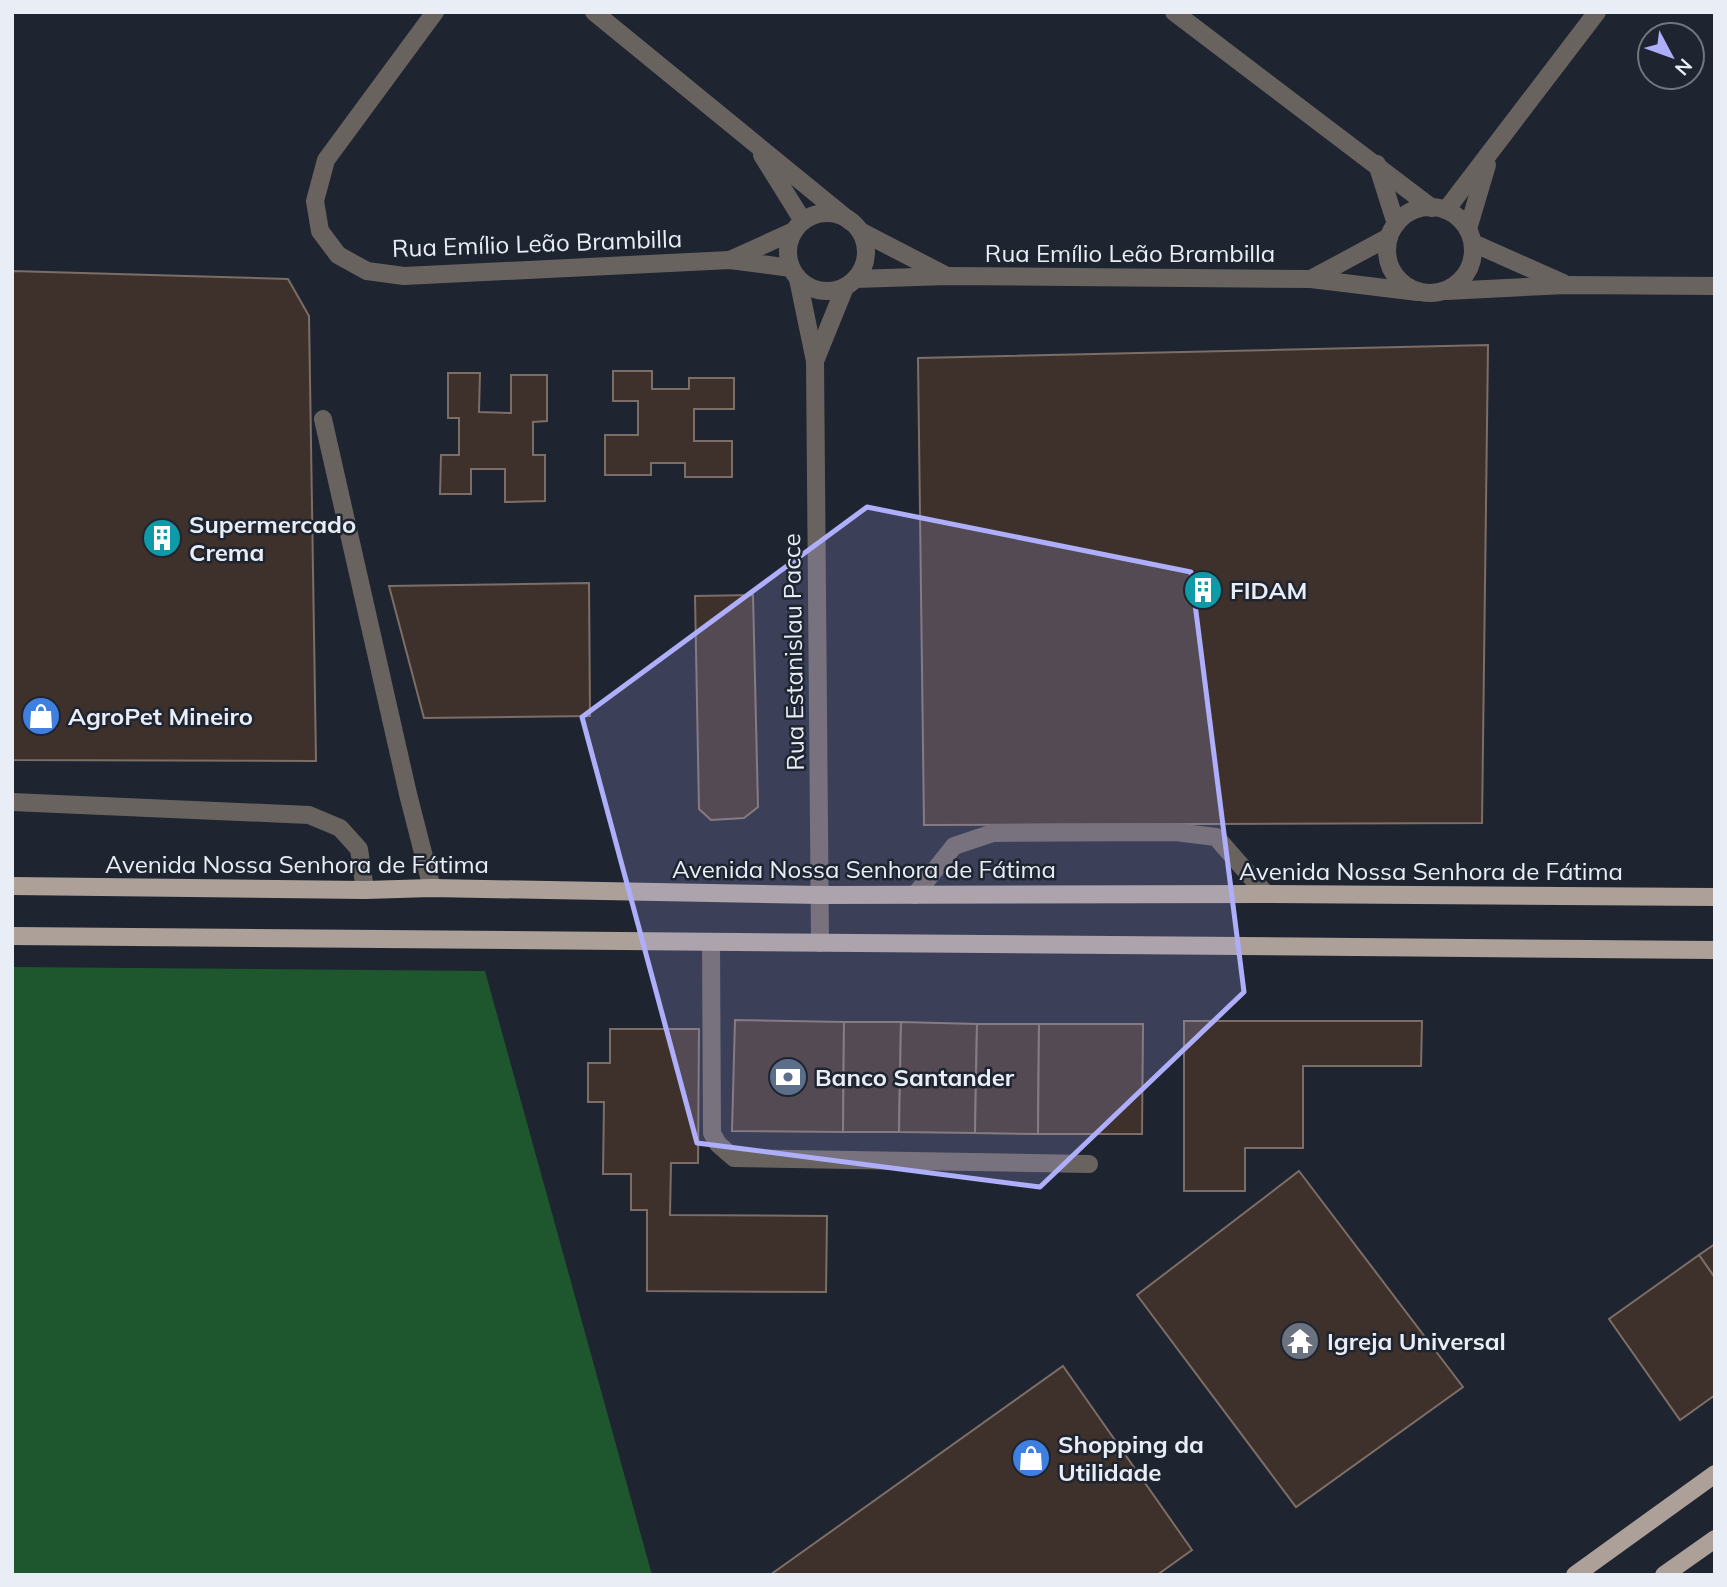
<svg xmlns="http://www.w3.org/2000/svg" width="1727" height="1587" viewBox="0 0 1727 1587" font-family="Mulish,sans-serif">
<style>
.green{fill:#1e572e}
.building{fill:#3e312b;stroke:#7c6d66;stroke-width:2}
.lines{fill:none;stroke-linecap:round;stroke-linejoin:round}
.service{stroke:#69635f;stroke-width:18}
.minor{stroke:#69635f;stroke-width:18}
.primary{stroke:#ada099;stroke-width:18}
.marked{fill:#aeaefa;fill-opacity:0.2;stroke:#aeaefa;stroke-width:5;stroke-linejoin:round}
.labels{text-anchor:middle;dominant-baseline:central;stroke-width:5;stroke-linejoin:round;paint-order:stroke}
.street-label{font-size:24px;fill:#e9edf5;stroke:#1f2530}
.poi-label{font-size:24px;font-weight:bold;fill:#e9edf5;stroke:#1f2530;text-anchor:start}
</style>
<rect width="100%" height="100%" fill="#1f2530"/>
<polygon class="green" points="12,967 485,971 652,1575 12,1575"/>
<g class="building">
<polygon points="12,271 288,279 309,316 316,761 12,760"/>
<polygon points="1488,345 1482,823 924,825 918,358"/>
<polygon points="613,371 652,371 652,389 689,389 689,378 734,378 734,409 694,409 694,441 732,441 732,477 685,477 685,463 651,463 651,475 605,475 605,435 638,435 638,401 613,401"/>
<polygon points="448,373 480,373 479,412 511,413 511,375 547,375 547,421 533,422 533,455 545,455 545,501 505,502 505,469 471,469 471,494 440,494 441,455 459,455 459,418 448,418"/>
<polygon points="589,583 590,716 424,718 389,586"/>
<polygon points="753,595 758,807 744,818 711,820 699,809 695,596"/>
<polygon points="735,1020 844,1022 843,1132 732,1131"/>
<polygon points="1184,1021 1422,1021 1421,1066 1303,1066 1303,1148 1245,1148 1245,1191 1184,1191"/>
<polygon points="844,1022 901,1022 899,1132 843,1132"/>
<polygon points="901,1022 977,1024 975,1133 899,1132"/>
<polygon points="977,1024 1039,1024 1038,1134 975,1133"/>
<polygon points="1039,1024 1143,1024 1142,1134 1038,1134"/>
<polygon points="610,1029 699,1029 698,1163 671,1163 670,1215 827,1216 826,1292 647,1291 647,1210 631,1210 631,1174 603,1174 604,1102 588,1102 588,1063 610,1063"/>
<polygon points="1299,1171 1463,1387 1296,1507 1137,1295"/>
<polygon points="1715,1244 1715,1278 1699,1255"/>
<polygon points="1699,1255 1715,1278 1715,1395 1680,1420 1609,1319"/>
<polygon points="1063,1366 1192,1550 1157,1575 770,1575"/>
</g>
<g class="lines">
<g class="service">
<polyline points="323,419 408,794 432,888"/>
<polyline points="12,802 309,815 340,828 359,849 365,890"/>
<polyline points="915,895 954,846 993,833 1175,832 1216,837 1266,894"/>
<polyline points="711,942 712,1133 718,1144 734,1158 1089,1164"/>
</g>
<g class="minor">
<polyline points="435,12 326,160 315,201 320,231 338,255 367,271 404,276 730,260 791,268"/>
<polyline points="594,12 851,222"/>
<polyline points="1174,12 1432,208"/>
<polyline points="762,155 803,221"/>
<polyline points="1377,164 1396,224"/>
<circle cx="1430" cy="250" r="43"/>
<polyline points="1446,210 1597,12"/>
<circle cx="827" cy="252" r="39"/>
<polyline points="1468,229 1487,165"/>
<polyline points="860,231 945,275"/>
<polyline points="1473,243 1563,283"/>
<polyline points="730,260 794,231"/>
<polyline points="798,279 815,361 820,943"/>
<polyline points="855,279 948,276 1311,279 1418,292"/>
<polyline points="1311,279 1389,237"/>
<polyline points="1446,291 1566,285 1715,286"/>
<polyline points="815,361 845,287"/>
</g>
<g class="primary">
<polyline points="12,886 365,890 432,888 820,895 1266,894 1715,897"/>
<polyline points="12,936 1715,950"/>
<polyline points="1575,1575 1715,1474"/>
<polyline points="1664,1575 1715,1539"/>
</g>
</g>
<path class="marked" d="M867,507L1191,572L1244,992L1040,1187L697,1143L582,717Z"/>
<defs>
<symbol id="building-disc" viewBox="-11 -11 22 22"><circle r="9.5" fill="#0f9aa8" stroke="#1f2530"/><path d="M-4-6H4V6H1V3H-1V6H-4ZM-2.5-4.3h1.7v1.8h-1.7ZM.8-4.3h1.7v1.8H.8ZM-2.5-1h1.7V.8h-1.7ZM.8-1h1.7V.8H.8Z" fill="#fff"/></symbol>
<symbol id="shop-disc" viewBox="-11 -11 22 22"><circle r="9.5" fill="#3f7fe0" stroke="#1f2530"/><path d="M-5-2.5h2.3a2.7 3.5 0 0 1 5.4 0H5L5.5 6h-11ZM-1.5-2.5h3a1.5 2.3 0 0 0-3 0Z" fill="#fff"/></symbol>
<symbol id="bank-disc" viewBox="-11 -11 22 22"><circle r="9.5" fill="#5c6f8a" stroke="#1f2530"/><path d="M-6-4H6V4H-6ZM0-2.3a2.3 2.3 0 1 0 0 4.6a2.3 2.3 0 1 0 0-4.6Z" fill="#fff"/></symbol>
<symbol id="temple-disc" viewBox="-11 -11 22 22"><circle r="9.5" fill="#6b7280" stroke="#1f2530"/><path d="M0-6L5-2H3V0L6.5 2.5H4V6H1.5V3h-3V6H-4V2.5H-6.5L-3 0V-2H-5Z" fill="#fff"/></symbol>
</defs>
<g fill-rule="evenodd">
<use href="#building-disc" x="140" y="516" width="44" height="44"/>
<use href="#building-disc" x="1181" y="568" width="44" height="44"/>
<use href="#shop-disc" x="19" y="694" width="44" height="44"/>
<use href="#bank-disc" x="766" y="1055" width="44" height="44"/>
<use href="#temple-disc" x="1278" y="1319" width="44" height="44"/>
<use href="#shop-disc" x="1009" y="1436" width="44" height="44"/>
</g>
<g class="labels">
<g class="street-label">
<text transform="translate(537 243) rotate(-2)">Rua Emílio Leão Brambilla</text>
<text x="1130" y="253">Rua Emílio Leão Brambilla</text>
<text transform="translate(793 652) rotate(-91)">Rua Estanislau Pacce</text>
<text x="297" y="864">Avenida Nossa Senhora de Fátima</text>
<text x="864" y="869">Avenida Nossa Senhora de Fátima</text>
<text x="1431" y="871">Avenida Nossa Senhora de Fátima</text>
</g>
<g class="poi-label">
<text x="189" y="524">Supermercado<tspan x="189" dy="28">Crema</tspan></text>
<text x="1230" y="590">FIDAM</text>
<text x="68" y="716">AgroPet Mineiro</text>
<text x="815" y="1077">Banco Santander</text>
<text x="1327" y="1341">Igreja Universal</text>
<text x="1058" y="1444">Shopping da<tspan x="1058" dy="28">Utilidade</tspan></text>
</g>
</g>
<rect width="1727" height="1587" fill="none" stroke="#e9edf5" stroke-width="28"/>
<g transform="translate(1671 56) rotate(131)"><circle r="33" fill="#1f2530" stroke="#70757f" stroke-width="2"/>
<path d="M0-5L12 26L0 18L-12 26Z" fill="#aeaefa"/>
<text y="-10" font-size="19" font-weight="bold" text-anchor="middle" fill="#e9edf5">N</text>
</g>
</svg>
